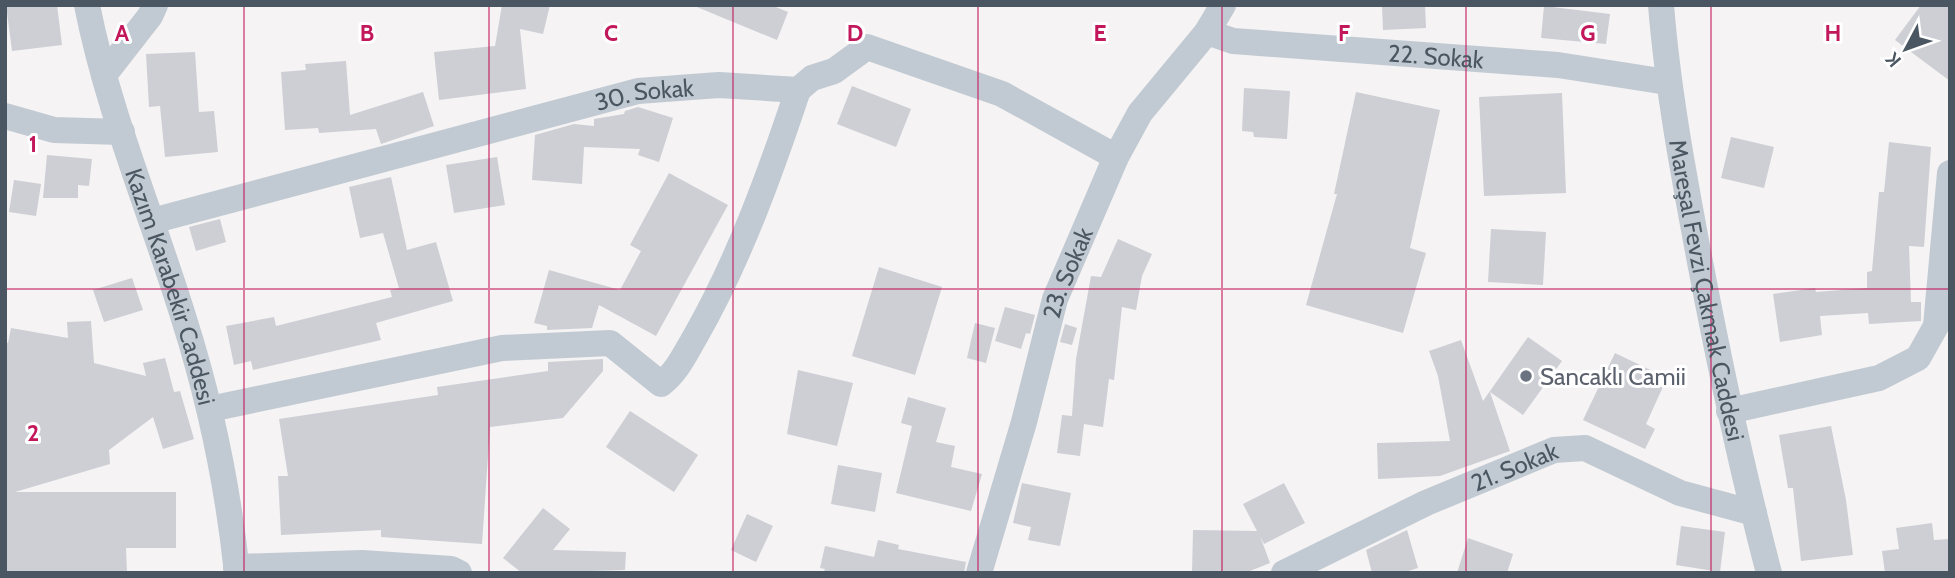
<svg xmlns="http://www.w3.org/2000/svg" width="1955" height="578" viewBox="0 0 1955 578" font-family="Cabin,sans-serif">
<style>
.building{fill:#cdcfd5}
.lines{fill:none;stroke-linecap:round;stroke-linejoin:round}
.minor{stroke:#c1cad2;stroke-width:26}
.grid{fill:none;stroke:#c2185b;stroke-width:2;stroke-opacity:0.55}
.worship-dot{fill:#6b7280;stroke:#fff;stroke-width:2.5}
.labels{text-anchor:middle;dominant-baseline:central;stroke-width:6;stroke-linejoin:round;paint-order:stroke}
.street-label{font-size:24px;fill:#4a5661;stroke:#fff}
.worship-label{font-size:24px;fill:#5b616d;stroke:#fff;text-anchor:start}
.grid-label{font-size:23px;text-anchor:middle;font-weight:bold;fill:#c2185b;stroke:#fff;stroke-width:6;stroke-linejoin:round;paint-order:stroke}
</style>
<rect width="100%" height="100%" fill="#f5f3f3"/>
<g class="building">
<polygon points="6,5 57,5 62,45 12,51"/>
<polygon points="502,5 550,5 543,34 520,29 526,89 439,100 434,52 495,46"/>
<polygon points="692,5 771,5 788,12 777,40"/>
<polygon points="1382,5 1425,5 1426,28 1383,30"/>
<polygon points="1921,5 1950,5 1950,81 1895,40"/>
<polygon points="1544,6 1610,14 1606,44 1541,38"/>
<polygon points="195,52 199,112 214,111 218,152 165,157 160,106 149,107 146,54"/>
<polygon points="346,61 350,115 423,92 434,126 381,144 376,129 319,133 318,128 285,130 281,72 306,70 305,64"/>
<polygon points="852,86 911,109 896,147 837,124"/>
<polygon points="1244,88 1290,91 1287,139 1254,137 1253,132 1242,131"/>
<polygon points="1356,92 1440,110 1410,248 1426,253 1403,333 1306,305 1337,194 1334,194"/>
<polygon points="1562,93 1566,193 1484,196 1479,97"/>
<polygon points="638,107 673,118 659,162 638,155 640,149 584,147 582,184 532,180 535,135 574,124 594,126 594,119 624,114 625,111"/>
<polygon points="1731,137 1774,147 1764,188 1721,178"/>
<polygon points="1889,142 1931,147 1924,247 1909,246 1911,302 1921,302 1921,321 1869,324 1868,313 1820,316 1822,335 1780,342 1773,294 1815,288 1816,292 1867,288 1867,272 1872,271 1879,192 1884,192"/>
<polygon points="47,155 92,159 89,186 78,185 78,198 43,198"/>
<polygon points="497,157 505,205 454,213 446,165"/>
<polygon points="669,173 728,205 656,336 599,305 592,328 547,330 547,326 534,323 549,270 620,290 641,251 630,245"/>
<polygon points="391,177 407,250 436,242 453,301 376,323 381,340 253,370 251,361 234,365 226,326 274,317 276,326 392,297 390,290 399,288 383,233 360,238 349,187"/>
<polygon points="14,180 41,184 36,216 9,212"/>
<polygon points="220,219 226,242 196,251 189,227"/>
<polygon points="1491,229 1546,232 1543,285 1488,282"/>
<polygon points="1118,239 1152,254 1142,276 1136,310 1122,307 1114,380 1109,379 1103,427 1084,424 1080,456 1057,453 1062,415 1072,416 1076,359 1091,276 1101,277"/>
<polygon points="879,267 942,287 915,375 852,356"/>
<polygon points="132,278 143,310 104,322 93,290"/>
<polygon points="1005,307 1035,315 1030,334 1026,333 1021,349 995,341"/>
<polygon points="91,321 94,363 146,376 143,363 165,358 174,392 180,391 194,439 163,449 153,417 109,450 110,464 15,492 176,492 176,548 126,548 127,573 5,573 5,342 8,343 11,328 68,338 67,322"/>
<polygon points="975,323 995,328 986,363 967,358"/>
<polygon points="1065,324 1077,328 1072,345 1060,342"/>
<polygon points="1528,337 1562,361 1523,415 1490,392 1510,451 1440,476 1378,479 1377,443 1450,441 1438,376 1429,351 1461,340 1483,401"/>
<polygon points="1615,353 1667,378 1646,424 1655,429 1645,449 1583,420"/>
<polygon points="603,359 603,371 563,418 490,427 482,544 381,537 381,530 281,535 278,476 288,476 279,419 438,395 437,387 548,371 548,362"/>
<polygon points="798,370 853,383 837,446 787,434"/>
<polygon points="908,397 946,408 936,442 955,446 951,467 982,474 971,511 896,493 912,426 901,423"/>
<polygon points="630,411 698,455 674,492 606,447"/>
<polygon points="1831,426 1846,500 1853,555 1801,561 1793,488 1788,488 1779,435"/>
<polygon points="838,465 882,473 875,512 831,504"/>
<polygon points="1022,483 1071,493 1060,546 1028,540 1031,527 1013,523"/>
<polygon points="1284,483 1305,523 1264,544 1260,536 1270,563 1245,573 1192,573 1193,530 1257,531 1243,504"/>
<polygon points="543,508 570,529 553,550 626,552 625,570 522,573 503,558"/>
<polygon points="747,514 773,526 756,562 731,550"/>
<polygon points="1932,523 1934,540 1950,539 1950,573 1885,573 1882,551 1899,549 1896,528"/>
<polygon points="1681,526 1725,532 1720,572 1676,565"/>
<polygon points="1407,530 1418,568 1402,573 1372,573 1366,550"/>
<polygon points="1468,538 1513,554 1507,573 1457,573"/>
<polygon points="878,540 899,545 898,549 966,562 964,573 823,573 825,569 820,568 825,546 874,557"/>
</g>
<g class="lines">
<g class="minor">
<path id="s1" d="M87,5C108,112 152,215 184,319C210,401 228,487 237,573"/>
<path id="s2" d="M1661,5C1668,92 1684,177 1700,262C1720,367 1742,470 1769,573"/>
<path id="s3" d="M1207,32L1233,41L1558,65L1667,82"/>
<polyline points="104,75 150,16 155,5"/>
<polyline points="5,116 54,130 122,132"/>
<path id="s4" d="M152,221L638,91L719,85L798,90L812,78L834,71L867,47L1002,94L1116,157"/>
<path d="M210,409L502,348L610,343L661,384C677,372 685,354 695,337C739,260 770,174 798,90"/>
<polyline points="1729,411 1879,378 1918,358 1936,326 1950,173"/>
<polyline points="236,567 362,563 451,569 459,573"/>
<path id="s5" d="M979,573L1024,422L1055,299L1116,157L1140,113L1207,32L1223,5"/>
<path id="s6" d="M1284,573L1426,503L1554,450L1585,448L1680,493L1754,513"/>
</g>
</g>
<path class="grid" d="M244,5V573M489,5V573M733,5V573M978,5V573M1222,5V573M1466,5V573M1711,5V573M5,289H1950"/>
<circle class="worship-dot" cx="1526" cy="376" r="7"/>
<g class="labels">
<g class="street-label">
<text stroke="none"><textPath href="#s3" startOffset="231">22. Sokak</textPath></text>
<text stroke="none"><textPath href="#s4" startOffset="509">30. Sokak</textPath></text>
<text stroke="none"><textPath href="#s5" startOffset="313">23. Sokak</textPath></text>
<text stroke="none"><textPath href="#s1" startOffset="294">Kazım Karabekir Caddesi</textPath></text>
<text stroke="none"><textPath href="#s2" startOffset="289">Mareşal Fevzi Çakmak Caddesi</textPath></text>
<text stroke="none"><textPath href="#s6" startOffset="254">21. Sokak</textPath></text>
</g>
<g class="worship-label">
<text x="1540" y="376">Sancaklı Camii</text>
</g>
</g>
<g class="grid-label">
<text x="122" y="41">A</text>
<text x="367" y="41">B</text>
<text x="611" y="41">C</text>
<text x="855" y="41">D</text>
<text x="1100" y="41">E</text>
<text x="1344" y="41">F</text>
<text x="1588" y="41">G</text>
<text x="1833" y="41">H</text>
<text x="33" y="152">1</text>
<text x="33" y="441">2</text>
</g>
<rect width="1955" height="578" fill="none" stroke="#4a5661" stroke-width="14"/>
<g transform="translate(1906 49) rotate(229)" stroke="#ffffff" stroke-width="5" paint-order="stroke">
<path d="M0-5L12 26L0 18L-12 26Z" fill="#4a5661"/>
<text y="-10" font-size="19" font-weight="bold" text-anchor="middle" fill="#4a5661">K</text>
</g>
</svg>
